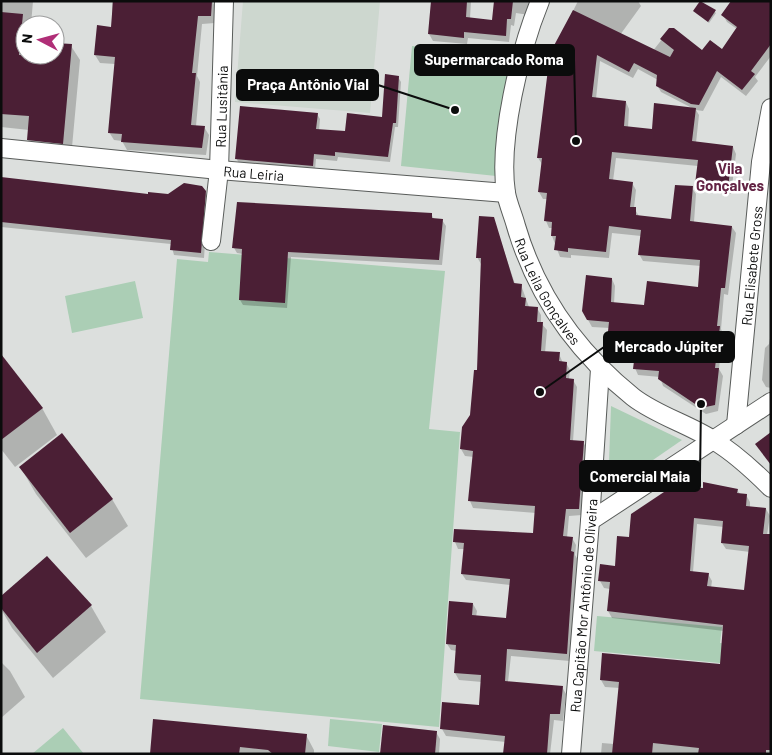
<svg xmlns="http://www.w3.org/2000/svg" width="772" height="755" viewBox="0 0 772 755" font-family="Barlow,sans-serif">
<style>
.built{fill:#cdd7cf}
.green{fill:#abceb5}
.shadow{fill:#0003;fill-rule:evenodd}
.building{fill:#4b1f35;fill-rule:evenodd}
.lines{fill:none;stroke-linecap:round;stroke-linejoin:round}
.minor-casing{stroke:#595c5a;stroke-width:20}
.minor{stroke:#fff;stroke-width:18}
.labels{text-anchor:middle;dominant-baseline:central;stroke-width:5;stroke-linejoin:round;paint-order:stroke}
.street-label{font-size:14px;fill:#0b0c0c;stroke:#fff}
.neighbourhood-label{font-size:15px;font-weight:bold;fill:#632344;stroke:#fff}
.leader{fill:none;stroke:#0b0c0c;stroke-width:2}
.callout-dot{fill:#0b0c0c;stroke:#fff;stroke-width:2}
.callout{fill:#0b0c0c;stroke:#0b0c0c;stroke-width:2}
.callout-label{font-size:15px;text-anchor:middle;font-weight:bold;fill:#fff}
</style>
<rect width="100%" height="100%" fill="#dcdfdd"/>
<polygon class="built" points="243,1 380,1 370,113 235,102"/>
<g class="green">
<polygon points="412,46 509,54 496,176 401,166"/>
<polygon points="209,252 445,271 429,429 460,432 439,727 140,699 177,259 208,262"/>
<polygon points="135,281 143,318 72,333 65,296"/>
<polygon points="611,406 682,440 608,491"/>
<polygon points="597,616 722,627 720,643 771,647 771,668 594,651"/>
<polygon points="330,719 382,724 379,752 328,746"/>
<polygon points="63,728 84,754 32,754"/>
</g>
<g class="shadow">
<polygon points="1,1 33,1 31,25 25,25 25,55 55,55 55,44 71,46 80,60 71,158 37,154 28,140 29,130 1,127"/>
<polygon points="112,1 212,1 216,8 215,23 202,24 197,76 200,82 196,126 204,127 209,135 206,155 127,150 122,141 114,140 109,132 115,64 100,63 95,55 112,28"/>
<polygon points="432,1 471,1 470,19 493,21 496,1 533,1 529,15 516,13 514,26 511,25 509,42 468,38 467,44 433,41 429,34"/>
<path d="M578,1H638L641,6L620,35L652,52L670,29L702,52L722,50L737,29L727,22L723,15L771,1V56L755,77L758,81L746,96L721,77L703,111L696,110L699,115L696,143L733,147L736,154L731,194L700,191L696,184L698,166L616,158L613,181L632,183L636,190L634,208L639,216L673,220L692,188L696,194L694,222L732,227L736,233L728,295L724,294L721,329L723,334L719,369L723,376L718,411L706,414L663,386L660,377L638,375L635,368L636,359L611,356L607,349L610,328L592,327L583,311L612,279L615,286L614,304L645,307L699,288L701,266L643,261L639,254L641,236L612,233L609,258L571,255V258L560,257L552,236L553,228H549L546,221L548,199H543L539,192L542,164L538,158L552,53ZM600,61L633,78L638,69L658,80L657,85L661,92L692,108L653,131L628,128L629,109L626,102L596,99Z"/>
<polygon points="702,2 716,13 709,23 695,11"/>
<polygon points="398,77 401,82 398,127 395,127 390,162 338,157 337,161 316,159 315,170 239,163 236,158 317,114 320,119 319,131 346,133 383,118"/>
<polygon points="1,179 149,195 168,195 202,187 208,198 204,258 174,255 171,244 1,227"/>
<polygon points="431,214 434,219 442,220 446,226 442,265 291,257 287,308 243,305 240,300 243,254 237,253 234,248"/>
<polygon points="493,218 515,284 521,285 529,307 537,308 541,315 541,323 547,330 545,353 559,354 563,363 566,363 570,370 569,379 573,380 577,387 573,441 583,442 587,449 582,515 569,516 567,538 572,538 576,545 575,555 578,560 570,661 511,656 508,682 562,687 566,694 563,721 554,720 550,754 505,754 506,742 446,736 442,729 480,706 482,682 459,680 455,673 457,651 451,650 447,644 473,604 477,611 476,617 507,620 510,585 466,580 462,574 465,549 458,549 455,542 534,534 536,513 473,508 470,501 474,457 465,456 461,449 471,415 479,372 481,264 477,257"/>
<polygon points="771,333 771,388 766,387 762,380 765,348 769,344"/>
<polygon points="1,356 42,408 57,435 15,467 1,449"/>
<polygon points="21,468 112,499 128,526 86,558 36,494"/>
<path d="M705,484L737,490L740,494L746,495L750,502V508L766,509L770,516L767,535L771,536V754H601L602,743L614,744L620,688L605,687L601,680L721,665L724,631L612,618L608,611L610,589L604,588L600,581L616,567L630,539L704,489ZM697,524L724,527L722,543L726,549L750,552L746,591L711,588L712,581L708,574L693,572Z"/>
<polygon points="1,597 91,606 106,632 53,678 12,628 1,609"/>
<polygon points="1,662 10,671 25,697 1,718"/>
<polygon points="436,732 440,739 439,754 381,754"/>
<polygon points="306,735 314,750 314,754 151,754"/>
</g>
<g class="building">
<polygon points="113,1 212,1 211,16 198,16 192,73 196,73 191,125 205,126 202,148 121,142 122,134 108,133 115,57 94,55 97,25 111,27"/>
<polygon points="431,1 467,1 466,17 492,20 494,1 513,1 511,19 507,19 506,36 464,32 464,38 428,34"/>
<polygon points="700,1 716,10 708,22 693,11"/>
<polygon points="731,1 771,1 771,44 751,71 755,74 742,90 717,71 699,105 691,104 656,86 657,75 634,63 629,72 597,55 592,97 626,101 624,126 652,129 654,103 696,108 692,141 733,146 728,188 695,184 698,160 612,152 609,179 633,182 630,207 636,207 636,215 671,219 675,185 693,186 690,221 732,226 725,288 721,288 717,326 720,326 715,368 719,368 715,405 701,408 658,379 659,371 633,369 635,353 606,350 609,322 587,320 582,311 586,275 612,278 611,302 644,305 647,281 698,287 700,260 638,255 641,230 609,226 606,252 568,248 568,252 554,250 556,236 551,236 552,222 544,221 547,193 538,192 542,158 537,158 550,53 573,10 670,57 674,50 660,39 669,28 674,28 702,50 710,40 722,49 737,27 721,15"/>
<polygon points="1,12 23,14 19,55 55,55 55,43 72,44 63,144 27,140 29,116 1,114"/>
<polygon points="385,74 399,76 396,123 393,123 388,157 335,152 335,156 314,154 313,166 235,159 240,106 318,113 316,129 345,131 347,113 382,117"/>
<polygon points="1,177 148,194 148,192 168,194 184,183 202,186 206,191 201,253 170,250 171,240 1,222"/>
<polygon points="237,202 432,213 432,218 443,219 439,260 288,252 285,303 239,300 242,249 232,248"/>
<polygon points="479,216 494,217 514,283 522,284 521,297 526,298 525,306 538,307 537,322 543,322 541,351 560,352 559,361 567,362 566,378 574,379 570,440 584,441 579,509 566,509 563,536 573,537 571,551 574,552 567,654 507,649 505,681 563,686 560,714 550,714 547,754 503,754 505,736 440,729 442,702 479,705 481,675 454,673 456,645 446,644 449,601 473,603 472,615 506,618 510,579 461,574 464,543 453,542 454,529 533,533 535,506 468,501 473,451 460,449 462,427 470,415 474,370 477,370 481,258 476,258"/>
<polygon points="1,354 43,408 1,440"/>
<polygon points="771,432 771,465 755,444"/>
<polygon points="62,433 113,499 70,533 19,467"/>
<path d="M703,482L738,489L737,493L747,494L746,506L766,508L763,534H771V750H766V754H698L699,748L653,743L652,754H612L619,682L600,680L602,653L720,664L723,625L607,611L610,582L598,581L600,564L615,566L617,536L629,537L631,514L673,486L703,488ZM694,518L723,521L721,543L749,546L744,590L707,586L709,573L690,571Z"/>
<polygon points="47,556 92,605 37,653 1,608 1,596"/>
<polygon points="153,719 307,734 305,754 273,754 268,750 240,747 239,754 150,754"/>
<polygon points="383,725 437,731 435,754 380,754"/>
</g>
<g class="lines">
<defs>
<g id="minor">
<path id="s1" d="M540,1C520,50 498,140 506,193C508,204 513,215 516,226C536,294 577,352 633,397C656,415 688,424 713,440C735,453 753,470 771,488"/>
<path id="s2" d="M1,148L219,170L506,193"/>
<path id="s3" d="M211,241L219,170L224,1"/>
<path id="s4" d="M736,425L761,162L771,108"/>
<polyline points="590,521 771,402"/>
<path id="s5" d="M571,754L590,521L600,369"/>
</g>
</defs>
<use href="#minor" class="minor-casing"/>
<use href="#minor" class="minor"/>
</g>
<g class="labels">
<g class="street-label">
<text stroke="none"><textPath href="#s3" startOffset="135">Rua Lusitânia</textPath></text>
<text stroke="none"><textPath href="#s2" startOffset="254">Rua Leiria</textPath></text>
<text stroke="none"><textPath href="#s4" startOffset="160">Rua Elisabete Gross</textPath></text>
<text stroke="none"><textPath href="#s1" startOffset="304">Rua Leila Gonçalves</textPath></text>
<text stroke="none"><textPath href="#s5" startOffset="149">Rua Capitão Mor Antônio de Oliveira</textPath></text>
</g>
<g class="neighbourhood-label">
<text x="730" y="168">Vila<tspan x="730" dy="17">Gonçalves</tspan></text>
</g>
</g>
<path class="leader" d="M576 141L574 60M455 110L378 85M540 392L604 347M701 404L700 476"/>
<g class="callout-dot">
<circle cx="576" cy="141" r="5"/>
<circle cx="455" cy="110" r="5"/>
<circle cx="540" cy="392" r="5"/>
<circle cx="701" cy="404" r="5"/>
</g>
<g class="callout">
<rect x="415" y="45" width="159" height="30" rx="5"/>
<rect x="237" y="70" width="141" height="30" rx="5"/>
<rect x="604" y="332" width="130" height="30" rx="5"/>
<rect x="580" y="461" width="120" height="30" rx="5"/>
</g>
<g class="callout-label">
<text x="494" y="65">Supermarcado Roma</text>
<text x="308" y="90">Praça Antônio Vial</text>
<text x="669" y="352">Mercado Júpiter</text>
<text x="640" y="482">Comercial Maia</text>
</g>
<rect width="772" height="755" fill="none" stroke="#0b0c0c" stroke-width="5"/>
<g transform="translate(40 40) rotate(276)"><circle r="24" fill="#ffffff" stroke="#9d9e9e"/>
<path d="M0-4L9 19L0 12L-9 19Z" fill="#b02e77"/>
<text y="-8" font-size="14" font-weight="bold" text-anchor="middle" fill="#0b0c0c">N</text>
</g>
</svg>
